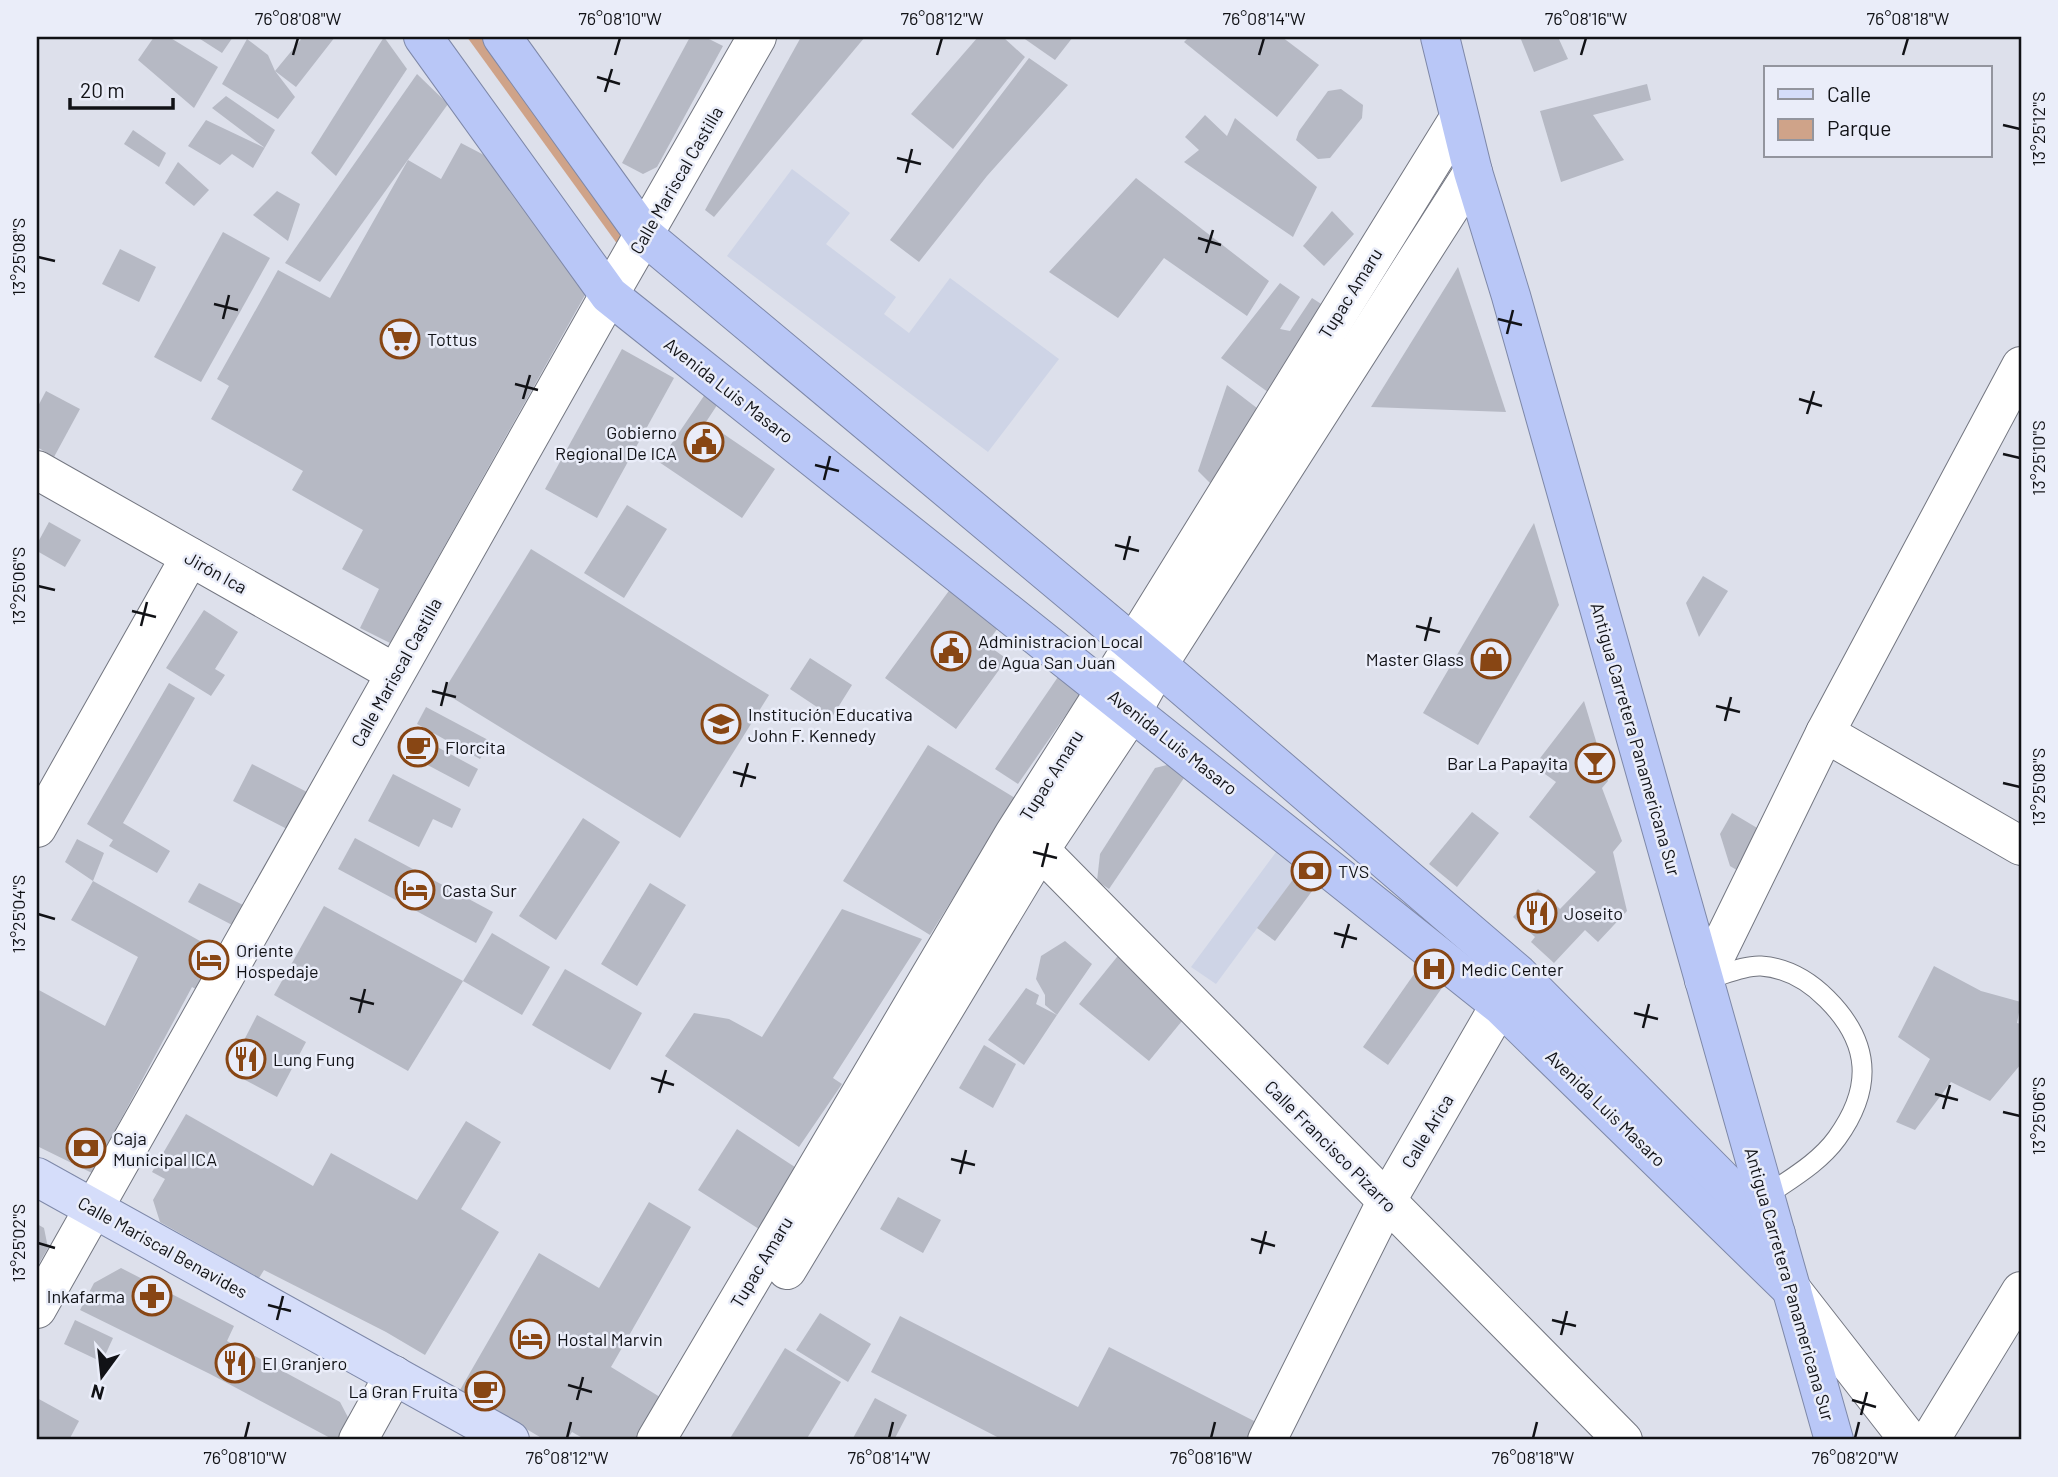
<svg xmlns="http://www.w3.org/2000/svg" width="2058" height="1477" viewBox="0 0 2058 1477" font-family="Barlow,sans-serif">
<style>
.built{fill:#ced4e6}
.green{fill:#cfa389}
.building{fill:#b6b9c4}
.lines{fill:none;stroke-linecap:round;stroke-linejoin:round}
.lane-casing{stroke:#737680;stroke-width:21}
.street-casing{stroke:#737680;stroke-width:40}
.primary-casing{stroke:#7e88a8;stroke-width:40}
.highway-casing{stroke:#7e88a8;stroke-width:40}
.lane{stroke:#fff;stroke-width:19}
.street{stroke:#fff;stroke-width:38}
.primary{stroke:#d5ddfa;stroke-width:38}
.highway{stroke:#b9c7f7;stroke-width:38}
.ticks{fill:none;stroke:#111216;stroke-width:2.5}
.labels{text-anchor:middle;dominant-baseline:central;stroke-width:5;stroke-linejoin:round;paint-order:stroke}
.street-label{font-size:18px;fill:#111216;stroke:#eaedf9}
.poi-label{font-size:18px;fill:#111216;stroke:#eaedf9;text-anchor:start}
.neatline{fill:none;stroke:#111216;stroke-width:2.5}
.ticks-label{font-size:18px;text-anchor:middle;fill:#111216}
</style>
<rect width="100%" height="100%" fill="#dde0eb"/>
<g class="built">
<polygon points="792,169 850,213 826,244 896,297 884,314 909,333 950,278 1059,359 988,452 727,256"/>
<polygon points="1282,844 1306,862 1216,984 1191,967"/>
</g>
<polygon class="green" points="467,37 498,37 631,217 618,245"/>
<g class="building">
<polygon points="154,37 169,37 218,67 194,108 138,60"/>
<polygon points="197,37 233,37 222,53"/>
<polygon points="303,37 335,37 296,87 275,71 295,97 278,119 222,84 247,39 268,55 275,71"/>
<polygon points="384,37 407,69 336,176 311,153"/>
<polygon points="690,37 705,37 723,46 657,167 643,174 622,163"/>
<polygon points="801,37 865,37 714,217 705,210"/>
<polygon points="978,37 1003,37 1025,57 953,149 911,114"/>
<polygon points="1022,37 1073,37 1055,60"/>
<polygon points="1189,37 1282,37 1319,65 1277,117 1184,42"/>
<polygon points="1520,37 1558,37 1568,59 1534,72"/>
<polygon points="1029,58 1068,85 987,176 919,262 890,240"/>
<polygon points="417,74 448,104 320,282 285,263"/>
<polygon points="1647,84 1651,100 1593,115 1624,160 1561,182 1540,111"/>
<polygon points="1341,89 1363,105 1362,118 1330,158 1318,159 1296,140 1299,131 1328,91"/>
<polygon points="226,96 275,130 253,168 232,154 220,165 188,146 206,120 265,148 212,108"/>
<polygon points="1205,115 1227,136 1235,118 1317,187 1293,237 1184,162 1199,150 1185,137"/>
<polygon points="133,130 166,153 159,167 124,144"/>
<polygon points="461,143 484,155 585,275 585,295 390,643 360,628 379,589 342,569 363,530 292,490 303,471 211,419 229,386 217,379 278,270 330,298 408,160 441,179"/>
<polygon points="178,162 209,190 194,206 165,183"/>
<polygon points="1136,178 1269,281 1247,316 1164,258 1118,318 1049,272"/>
<polygon points="277,191 300,204 288,241 253,215"/>
<polygon points="1332,211 1354,234 1324,266 1303,246"/>
<polygon points="223,232 270,258 201,382 154,357"/>
<polygon points="120,249 156,267 139,302 102,284"/>
<polygon points="1458,267 1506,412 1371,407"/>
<polygon points="1280,283 1300,297 1280,329 1290,331 1312,298 1332,311 1279,400 1221,358"/>
<polygon points="622,349 674,378 597,518 545,489"/>
<polygon points="1227,385 1266,415 1219,492 1198,471"/>
<polygon points="710,387 723,396 706,422 775,469 742,518 659,462"/>
<polygon points="46,391 80,409 54,457 37,447 37,408"/>
<polygon points="627,505 667,529 624,598 584,573"/>
<polygon points="49,522 81,540 65,567 37,551 37,544"/>
<polygon points="1534,523 1559,605 1478,745 1423,713"/>
<polygon points="531,549 769,695 680,838 443,692"/>
<polygon points="1703,576 1728,591 1699,637 1686,603"/>
<polygon points="951,588 1001,624 986,644 1007,659 956,729 885,678"/>
<polygon points="204,610 238,632 215,669 225,675 211,696 166,668"/>
<polygon points="810,658 852,685 832,717 790,689"/>
<polygon points="1060,674 1083,690 1018,784 995,769"/>
<polygon points="169,683 195,698 123,823 170,851 157,873 109,846 113,840 87,824"/>
<polygon points="1584,701 1608,781 1602,788 1622,841 1613,852 1627,911 1598,942 1585,930 1554,963 1531,942 1535,937 1513,917 1538,889 1560,909 1596,872 1529,817 1556,782 1534,766"/>
<polygon points="426,707 490,741 480,759 417,724"/>
<polygon points="415,735 478,769 469,787 405,753"/>
<polygon points="928,745 1015,798 930,935 843,881"/>
<polygon points="1175,763 1188,772 1109,889 1097,881 1100,854 1155,768"/>
<polygon points="252,764 307,792 287,829 233,801"/>
<polygon points="393,774 461,809 452,828 433,819 419,847 368,821"/>
<polygon points="1472,812 1499,833 1457,887 1429,864"/>
<polygon points="1732,813 1764,832 1740,872 1730,866 1720,834"/>
<polygon points="583,818 620,842 556,940 519,916"/>
<polygon points="355,838 493,912 476,943 338,869"/>
<polygon points="77,839 104,853 93,881 225,955 203,993 192,987 92,1173 37,1146 37,989 105,1026 138,957 71,920 93,881 65,862"/>
<polygon points="1306,862 1324,875 1275,941 1257,928"/>
<polygon points="199,883 247,907 236,927 188,902"/>
<polygon points="650,883 686,905 637,986 601,964"/>
<polygon points="324,906 463,981 408,1071 274,995"/>
<polygon points="842,909 922,939 833,1078 842,1084 799,1147 665,1056 694,1013 729,1019 762,1037"/>
<polygon points="492,933 550,967 522,1015 463,981"/>
<polygon points="1065,941 1092,964 1057,1015 1045,1005 1045,995 1036,979 1041,956"/>
<polygon points="1121,952 1191,1010 1149,1061 1079,1004"/>
<polygon points="1426,957 1451,975 1388,1065 1363,1047"/>
<polygon points="1934,966 1981,991 2021,1002 2017,1023 2021,1024 2021,1064 1990,1101 1951,1082 1915,1130 1896,1122 1930,1059 1898,1037"/>
<polygon points="565,969 642,1013 610,1070 532,1025"/>
<polygon points="1026,988 1039,995 1036,1004 1057,1015 1024,1065 988,1040"/>
<polygon points="257,1015 306,1042 277,1097 228,1071"/>
<polygon points="984,1045 1016,1064 993,1108 959,1088"/>
<polygon points="186,1114 313,1186 331,1153 417,1200 466,1121 501,1142 461,1209 499,1232 425,1355 386,1332 264,1270 259,1278 160,1222 153,1200 165,1179 152,1172"/>
<polygon points="737,1129 804,1173 765,1233 698,1190"/>
<polygon points="898,1197 941,1220 923,1253 880,1229"/>
<polygon points="649,1202 691,1227 611,1367 673,1405 652,1440 586,1440 572,1432 567,1440 545,1440 460,1390 539,1253 599,1288"/>
<polygon points="37,1224 44,1228 48,1248 37,1267"/>
<polygon points="121,1268 234,1326 227,1341 340,1402 352,1425 344,1440 334,1440 210,1374 80,1310 94,1283"/>
<polygon points="820,1313 871,1344 848,1382 796,1350"/>
<polygon points="900,1316 1078,1407 1109,1347 1258,1423 1249,1440 1003,1440 871,1372"/>
<polygon points="75,1320 113,1338 102,1362 64,1344"/>
<polygon points="785,1348 841,1382 806,1440 729,1440"/>
<polygon points="37,1398 79,1421 69,1440 37,1440"/>
<polygon points="875,1398 907,1415 894,1440 852,1440"/>
</g>
<g class="lines">
<defs>
<path id="lane" d="M1704,980C1721,976 1744,965 1761,966C1788,968 1809,981 1827,999C1871,1043 1873,1088 1837,1138C1819,1163 1790,1179 1766,1196"/>
<g id="street">
<polyline points="37,470 395,673"/>
<polyline points="1825,733 2021,846"/>
<polyline points="37,828 190,557"/>
<polyline points="1018,837 1040,850 1623,1440"/>
<polyline points="1704,980 1825,733 2021,366"/>
<polyline points="787,1270 1040,850 1133,710 1158,665 1473,172"/>
<polyline points="1792,1290 1909,1440"/>
<polyline points="37,1309 609,295 757,37"/>
<polyline points="358,1440 394,1375"/>
<polyline points="656,1440 1014,834 1106,689 1459,118"/>
<polyline points="1267,1440 1386,1202 1516,977"/>
<polyline points="1930,1440 2021,1291"/>
</g>
<polyline id="primary" points="37,1177 510,1440"/>
<g id="highway">
<polyline points="423,37 609,295 1501,1006 1792,1290"/>
<polyline points="502,37 645,236 1158,665 1518,974 1776,1234"/>
<polyline points="1440,37 1473,172 1511,296 1834,1440"/>
</g>
</defs>
<use href="#lane" class="lane-casing"/>
<use href="#street" class="street-casing"/>
<use href="#primary" class="primary-casing"/>
<use href="#highway" class="highway-casing"/>
<use href="#lane" class="lane"/>
<use href="#street" class="street"/>
<use href="#primary" class="primary"/>
<use href="#highway" class="highway"/>
</g>
<path class="ticks" d="M293,55L298,38M615,55L620,38M937,55L942,38M1259,55L1264,38M1581,55L1586,38M1903,55L1908,38M597,77L620,84M605,92L612,69M2003,125L2020,129M897,158L921,164M906,173L912,149M1198,238L1221,245M1206,253L1213,230M38,257L55,261M214,304L238,310M223,319L229,295M1498,319L1522,325M1507,334L1513,310M515,384L538,390M523,399L530,375M1799,399L1822,406M1807,414L1814,391M2003,454L2020,458M815,465L839,471M824,480L830,456M1115,545L1139,551M1124,560L1130,536M38,586L55,590M132,611L156,617M141,626L147,602M1416,626L1440,632M1425,641L1431,617M432,691L456,697M441,706L447,682M1716,706L1740,712M1725,721L1731,697M733,772L756,778M2003,783L2020,787M741,787L748,763M1033,852L1057,858M1042,867L1048,843M38,914L55,919M1334,933L1357,939M1342,948L1349,924M350,998L374,1004M359,1013L365,989M1634,1013L1658,1019M1643,1028L1649,1004M651,1078L674,1085M659,1093L666,1070M1935,1094L1958,1100M1943,1109L1950,1085M2003,1112L2020,1116M951,1159L975,1165M960,1174L966,1150M1251,1239L1275,1246M38,1243L55,1248M1260,1254L1266,1231M268,1305L291,1311M277,1320L283,1296M1552,1320L1576,1326M1561,1335L1567,1311M568,1385L592,1392M577,1400L583,1377M1852,1400L1876,1407M1861,1415L1867,1392M245,1438L249,1422M567,1438L571,1422M889,1438L893,1422M1211,1438L1215,1422M1533,1438L1537,1422M1855,1438L1859,1422"/>
<defs>
<symbol id="supermarket-ring" viewBox="-11 -11 22 22"><circle r="9.5" fill="#eaedf9" stroke="#884614" stroke-width="1.5"/><path d="M-6-5.5h2.5l.6 2H6L4.5 2H-2.5L-4.4-4H-6ZM-1.5 3.2a1.3 1.3 0 1 0 .1 0ZM3 3.2a1.3 1.3 0 1 0 .1 0Z" fill="#884614"/></symbol>
<symbol id="civic-ring" viewBox="-11 -11 22 22"><circle r="9.5" fill="#eaedf9" stroke="#884614" stroke-width="1.5"/><path d="M-.6-6.5H3V-4.5H.6V-3L4-1V1h2V6H-6V1h2V-1L-.6-3ZM-1.2 2.5V6h2.4V2.5Z" fill="#884614"/></symbol>
<symbol id="shop-ring" viewBox="-11 -11 22 22"><circle r="9.5" fill="#eaedf9" stroke="#884614" stroke-width="1.5"/><path d="M-5-2.5h2.3a2.7 3.5 0 0 1 5.4 0H5L5.5 6h-11ZM-1.5-2.5h3a1.5 2.3 0 0 0-3 0Z" fill="#884614"/></symbol>
<symbol id="school-ring" viewBox="-11 -11 22 22"><circle r="9.5" fill="#eaedf9" stroke="#884614" stroke-width="1.5"/><path d="M0-5L7-2L0 1L-7-2ZM-4 1L0 2.5L4 1V4Q0 6-4 4Z" fill="#884614"/></symbol>
<symbol id="cafe-ring" viewBox="-11 -11 22 22"><circle r="9.5" fill="#eaedf9" stroke="#884614" stroke-width="1.5"/><path d="M-5.5-4.5H6V0H3Q3 3.5 0 3.5H-2.5Q-5.5 3.5-5.5 0ZM3-3.2v2h1.7v-2ZM-6 4.5H4V6H-6Z" fill="#884614"/></symbol>
<symbol id="bar-ring" viewBox="-11 -11 22 22"><circle r="9.5" fill="#eaedf9" stroke="#884614" stroke-width="1.5"/><path d="M-6-5H6L.8 .8V4.5H3.5V6h-7V4.5H-.8V.8Z" fill="#884614"/></symbol>
<symbol id="bank-ring" viewBox="-11 -11 22 22"><circle r="9.5" fill="#eaedf9" stroke="#884614" stroke-width="1.5"/><path d="M-6-4H6V4H-6ZM0-2.3a2.3 2.3 0 1 0 0 4.6a2.3 2.3 0 1 0 0-4.6Z" fill="#884614"/></symbol>
<symbol id="hotel-ring" viewBox="-11 -11 22 22"><circle r="9.5" fill="#eaedf9" stroke="#884614" stroke-width="1.5"/><path d="M-6-4.5h1.5V1H6V5H4.5V3h-9V5H-6ZM-4 0a1.8 1.8 0 1 1 3.6 0ZM.5 0V-2.5h3Q6-2.5 6 0Z" fill="#884614"/></symbol>
<symbol id="restaurant-ring" viewBox="-11 -11 22 22"><circle r="9.5" fill="#eaedf9" stroke="#884614" stroke-width="1.5"/><path d="M-5-6h1v4h1v-4h1v4h1v-4h1v5L-1.5 .5V6h-2V.5L-5-1ZM5-6V6H3V1.5H1.5Q1.5-4 5-6Z" fill="#884614"/></symbol>
<symbol id="hospital-ring" viewBox="-11 -11 22 22"><circle r="9.5" fill="#eaedf9" stroke="#884614" stroke-width="1.5"/><path d="M-5-5h3v3.5h4V-5h3V5h-3V1.5h-4V5h-3Z" fill="#884614"/></symbol>
<symbol id="pharmacy-ring" viewBox="-11 -11 22 22"><circle r="9.5" fill="#eaedf9" stroke="#884614" stroke-width="1.5"/><path d="M-2-6h4v4h4v4h-4v4h-4v-4h-4v-4h4Z" fill="#884614"/></symbol>
</defs>
<g fill-rule="evenodd">
<use href="#supermarket-ring" x="378" y="317" width="44" height="44"/>
<use href="#civic-ring" x="682" y="420" width="44" height="44"/>
<use href="#civic-ring" x="929" y="629" width="44" height="44"/>
<use href="#shop-ring" x="1469" y="637" width="44" height="44"/>
<use href="#school-ring" x="699" y="702" width="44" height="44"/>
<use href="#cafe-ring" x="396" y="725" width="44" height="44"/>
<use href="#bar-ring" x="1573" y="741" width="44" height="44"/>
<use href="#bank-ring" x="1289" y="849" width="44" height="44"/>
<use href="#hotel-ring" x="393" y="868" width="44" height="44"/>
<use href="#restaurant-ring" x="1515" y="891" width="44" height="44"/>
<use href="#hotel-ring" x="187" y="938" width="44" height="44"/>
<use href="#hospital-ring" x="1412" y="947" width="44" height="44"/>
<use href="#restaurant-ring" x="224" y="1037" width="44" height="44"/>
<use href="#bank-ring" x="64" y="1126" width="44" height="44"/>
<use href="#pharmacy-ring" x="130" y="1274" width="44" height="44"/>
<use href="#hotel-ring" x="508" y="1317" width="44" height="44"/>
<use href="#restaurant-ring" x="213" y="1341" width="44" height="44"/>
<use href="#cafe-ring" x="463" y="1369" width="44" height="44"/>
</g>
<g class="labels">
<g class="street-label">
<text transform="translate(676 180) rotate(-60)">Calle Mariscal Castilla</text>
<text transform="translate(1350 293) rotate(-58)">Tupac Amaru</text>
<text transform="translate(729 390) rotate(38)">Avenida Luis Masaro</text>
<text transform="translate(216 572) rotate(29)">Jirón Ica</text>
<text transform="translate(396 672) rotate(-61)">Calle Mariscal Castilla</text>
<text transform="translate(1636 739) rotate(74)">Antigua Carretera Panamericana Sur</text>
<text transform="translate(1173 742) rotate(38)">Avenida Luis Masaro</text>
<text transform="translate(1051 775) rotate(-58)">Tupac Amaru</text>
<text transform="translate(1606 1108) rotate(44)">Avenida Luis Masaro</text>
<text transform="translate(1427 1131) rotate(-59)">Calle Arica</text>
<text transform="translate(1331 1146) rotate(45)">Calle Francisco Pizarro</text>
<text transform="translate(163 1247) rotate(29)">Calle Mariscal Benavides</text>
<text transform="translate(761 1262) rotate(-59)">Tupac Amaru</text>
<text transform="translate(1790 1284) rotate(74)">Antigua Carretera Panamericana Sur</text>
</g>
<g class="poi-label">
<text x="427" y="339">Tottus</text>
<text x="677" y="432" text-anchor="end">Gobierno<tspan x="677" dy="21">Regional De ICA</tspan></text>
<text x="978" y="641">Administracion Local<tspan x="978" dy="21">de Agua San Juan</tspan></text>
<text x="1464" y="659" text-anchor="end">Master Glass</text>
<text x="748" y="714">Institución Educativa<tspan x="748" dy="21">John F. Kennedy</tspan></text>
<text x="445" y="747">Florcita</text>
<text x="1568" y="763" text-anchor="end">Bar La Papayita</text>
<text x="1338" y="871">TVS</text>
<text x="442" y="890">Casta Sur</text>
<text x="1564" y="913">Joseito</text>
<text x="236" y="950">Oriente<tspan x="236" dy="21">Hospedaje</tspan></text>
<text x="1461" y="969">Medic Center</text>
<text x="273" y="1059">Lung Fung</text>
<text x="113" y="1138">Caja<tspan x="113" dy="21">Municipal ICA</tspan></text>
<text x="125" y="1296" text-anchor="end">Inkafarma</text>
<text x="557" y="1339">Hostal Marvin</text>
<text x="262" y="1363">El Granjero</text>
<text x="458" y="1391" text-anchor="end">La Gran Fruita</text>
</g>
</g>
<rect width="2058" height="1477" fill="none" stroke="#eaedf9" stroke-width="77"/>
<rect x="1764" y="66" width="228" height="91" fill="#eaedf9" stroke="#93959e" stroke-width="2"/>
<rect x="1778" y="89" width="35" height="10" fill="#d5ddfa" stroke="#93959e" stroke-width="2"/>
<text x="1827" y="102" font-size="21" fill="#111216">Calle</text>
<rect x="1778" y="119" width="35" height="21" fill="#cfa389" stroke="#93959e" stroke-width="2"/>
<text x="1827" y="136" font-size="21" fill="#111216">Parque</text>
<g transform="translate(102 1376) rotate(195)" stroke="#eaedf9" stroke-width="5" paint-order="stroke">
<path d="M0-5L12 26L0 18L-12 26Z" fill="#111216"/>
<text y="-10" font-size="19" font-weight="bold" text-anchor="middle" fill="#111216">N</text>
</g>
<path d="M70 98v10h103v-10" fill="none" stroke="#111216" stroke-width="3.5"/>
<text x="80" y="98" font-size="21" fill="#111216" stroke="#eaedf9" stroke-width="5" paint-order="stroke">20 m</text>
<rect x="38" y="38" width="1982" height="1400" class="neatline"/>
<g class="ticks-label">
<text x="298" y="25">76°08'08"W</text>
<text x="620" y="25">76°08'10"W</text>
<text x="942" y="25">76°08'12"W</text>
<text x="1264" y="25">76°08'14"W</text>
<text x="1586" y="25">76°08'16"W</text>
<text x="1908" y="25">76°08'18"W</text>
<text transform="translate(2039 129) rotate(-90)" y="6">13°25'12"S</text>
<text transform="translate(19 257) rotate(-90)" y="6">13°25'08"S</text>
<text transform="translate(2039 458) rotate(-90)" y="6">13°25'10"S</text>
<text transform="translate(19 586) rotate(-90)" y="6">13°25'06"S</text>
<text transform="translate(2039 787) rotate(-90)" y="6">13°25'08"S</text>
<text transform="translate(19 914) rotate(-90)" y="6">13°25'04"S</text>
<text transform="translate(2039 1116) rotate(-90)" y="6">13°25'06"S</text>
<text transform="translate(19 1243) rotate(-90)" y="6">13°25'02"S</text>
<text x="245" y="1464">76°08'10"W</text>
<text x="567" y="1464">76°08'12"W</text>
<text x="889" y="1464">76°08'14"W</text>
<text x="1211" y="1464">76°08'16"W</text>
<text x="1533" y="1464">76°08'18"W</text>
<text x="1855" y="1464">76°08'20"W</text>
</g>
</svg>
